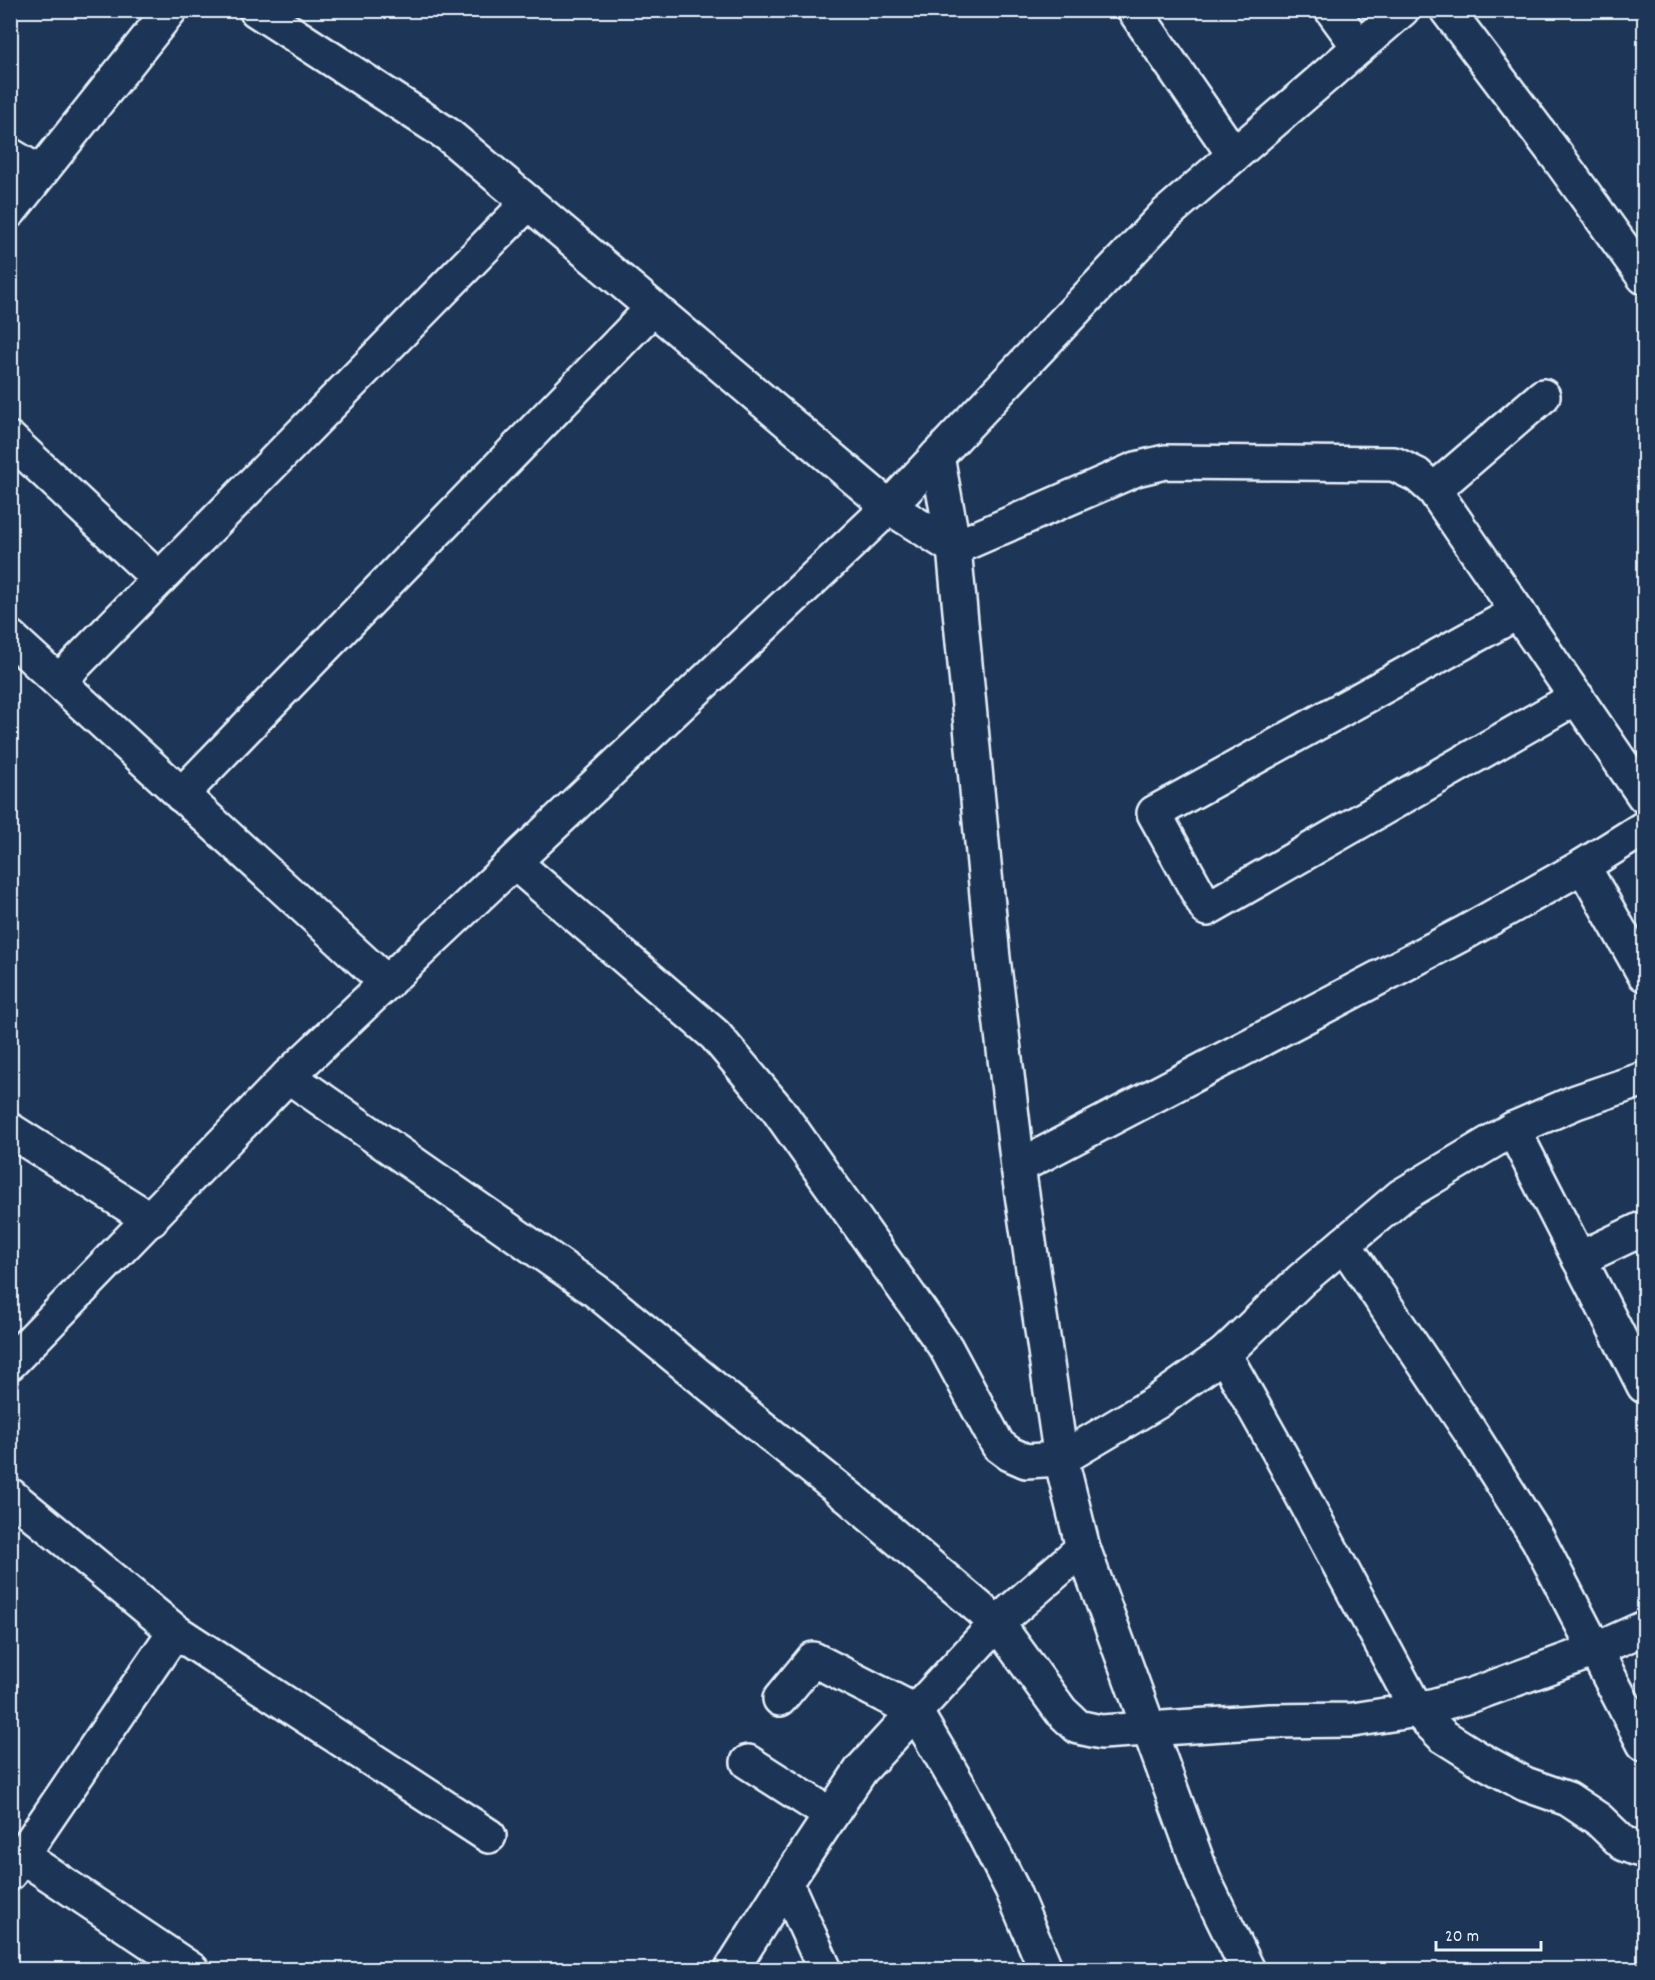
<svg xmlns="http://www.w3.org/2000/svg" width="1655" height="1980" viewBox="0 0 1655 1980" font-family="Dekko,sans-serif">
<style>
.lines{fill:none;stroke-linecap:round;stroke-linejoin:round}
.minor-casing{stroke:#e8f1f8;stroke-width:38}
.tertiary-casing{stroke:#e8f1f8;stroke-width:38}
.minor{stroke:#1d3557;stroke-width:33}
.tertiary{stroke:#1d3557;stroke-width:33}
</style>
<rect width="100%" height="100%" fill="#1d3557"/>
<filter id="ink" filterUnits="userSpaceOnUse"><feTurbulence type="fractalNoise" baseFrequency=".0167" numOctaves="2"/><feDisplacementMap in="SourceGraphic" scale="12" xChannelSelector="R" yChannelSelector="G"/><feConvolveMatrix kernelMatrix="1 2 1 2 8 2 1 2 1" color-interpolation-filters="sRGB"/></filter>
<g filter="url(#ink)">
<g class="lines">
<defs>
<g id="minor">
<polyline points="256,10 447,134 889,507 954,548 1136,469 1165,462 1394,464 1417,475 1434,490 1644,796"/>
<polyline points="1134,10 1234,155"/>
<polyline points="1332,10 1359,47"/>
<polyline points="1447,10 1557,156 1644,277"/>
<polyline points="10,155 40,173"/>
<polyline points="10,211 170,10"/>
<polyline points="10,439 159,579"/>
<polyline points="937,456 954,548 993,958 1018,1167 1061,1459 1083,1548 1149,1729 1204,1880 1248,1970"/>
<polyline points="1434,490 1543,396"/>
<polyline points="1518,612 1154,813 1207,909 1577,697"/>
<polyline points="10,637 387,983"/>
<polyline points="59,681 528,203"/>
<polyline points="181,795 653,308"/>
<polyline points="515,863 715,1035 778,1110 946,1348 998,1445 1010,1454 1026,1461 1061,1459 1157,1402 1224,1354 1301,1280 1401,1196 1513,1129 1576,1102 1644,1079"/>
<polyline points="1583,866 1644,974"/>
<polyline points="288,1076 596,1291 755,1422 851,1499 997,1623 1061,1711 1078,1727 1101,1732 1270,1721 1353,1720 1417,1710 1472,1695 1595,1650 1644,1628"/>
<polyline points="1513,1129 1644,1386"/>
<polyline points="10,1130 151,1220"/>
<polyline points="1018,1167 1466,932 1583,866 1644,828"/>
<polyline points="1344,1244 1469,1430 1538,1539 1644,1744"/>
<polyline points="1579,1259 1644,1228"/>
<polyline points="1224,1354 1280,1454 1417,1710 1443,1736 1481,1760 1525,1784 1568,1799 1598,1819 1624,1844 1637,1849 1644,1848"/>
<polyline points="10,1495 175,1631 489,1836"/>
<polyline points="780,1699 813,1659 915,1711 962,1791 1012,1889 1046,1970"/>
<polyline points="748,1762 831,1815"/>
<polyline points="22,1856 192,1970"/>
<polyline points="10,1873 175,1631"/>
<polyline points="786,1883 825,1970"/>
<polyline points="731,1970 786,1883 861,1770 997,1623 1083,1548"/>
</g>
<polyline id="tertiary" points="10,1363 288,1076 889,507 1165,215 1402,10"/>
</defs>
<use href="#minor" class="minor-casing"/>
<use href="#tertiary" class="tertiary-casing"/>
<use href="#minor" class="minor"/>
<use href="#tertiary" class="tertiary"/>
</g>
</g>
<rect width="1655" height="1980" fill="none" stroke="#1d3557" stroke-width="36"/>
<rect x="18" y="18" width="1619" height="1944" fill="none" stroke="#e8f1f8" stroke-width="2" filter="url(#ink)"/>
<path d="M1436 1941v9h105v-9" fill="none" stroke="#e8f1f8" stroke-width="3"/>
<text x="1445" y="1941" font-size="18" fill="#e8f1f8" stroke="#1d3557" stroke-width="4.5" paint-order="stroke">20 m</text>
</svg>
